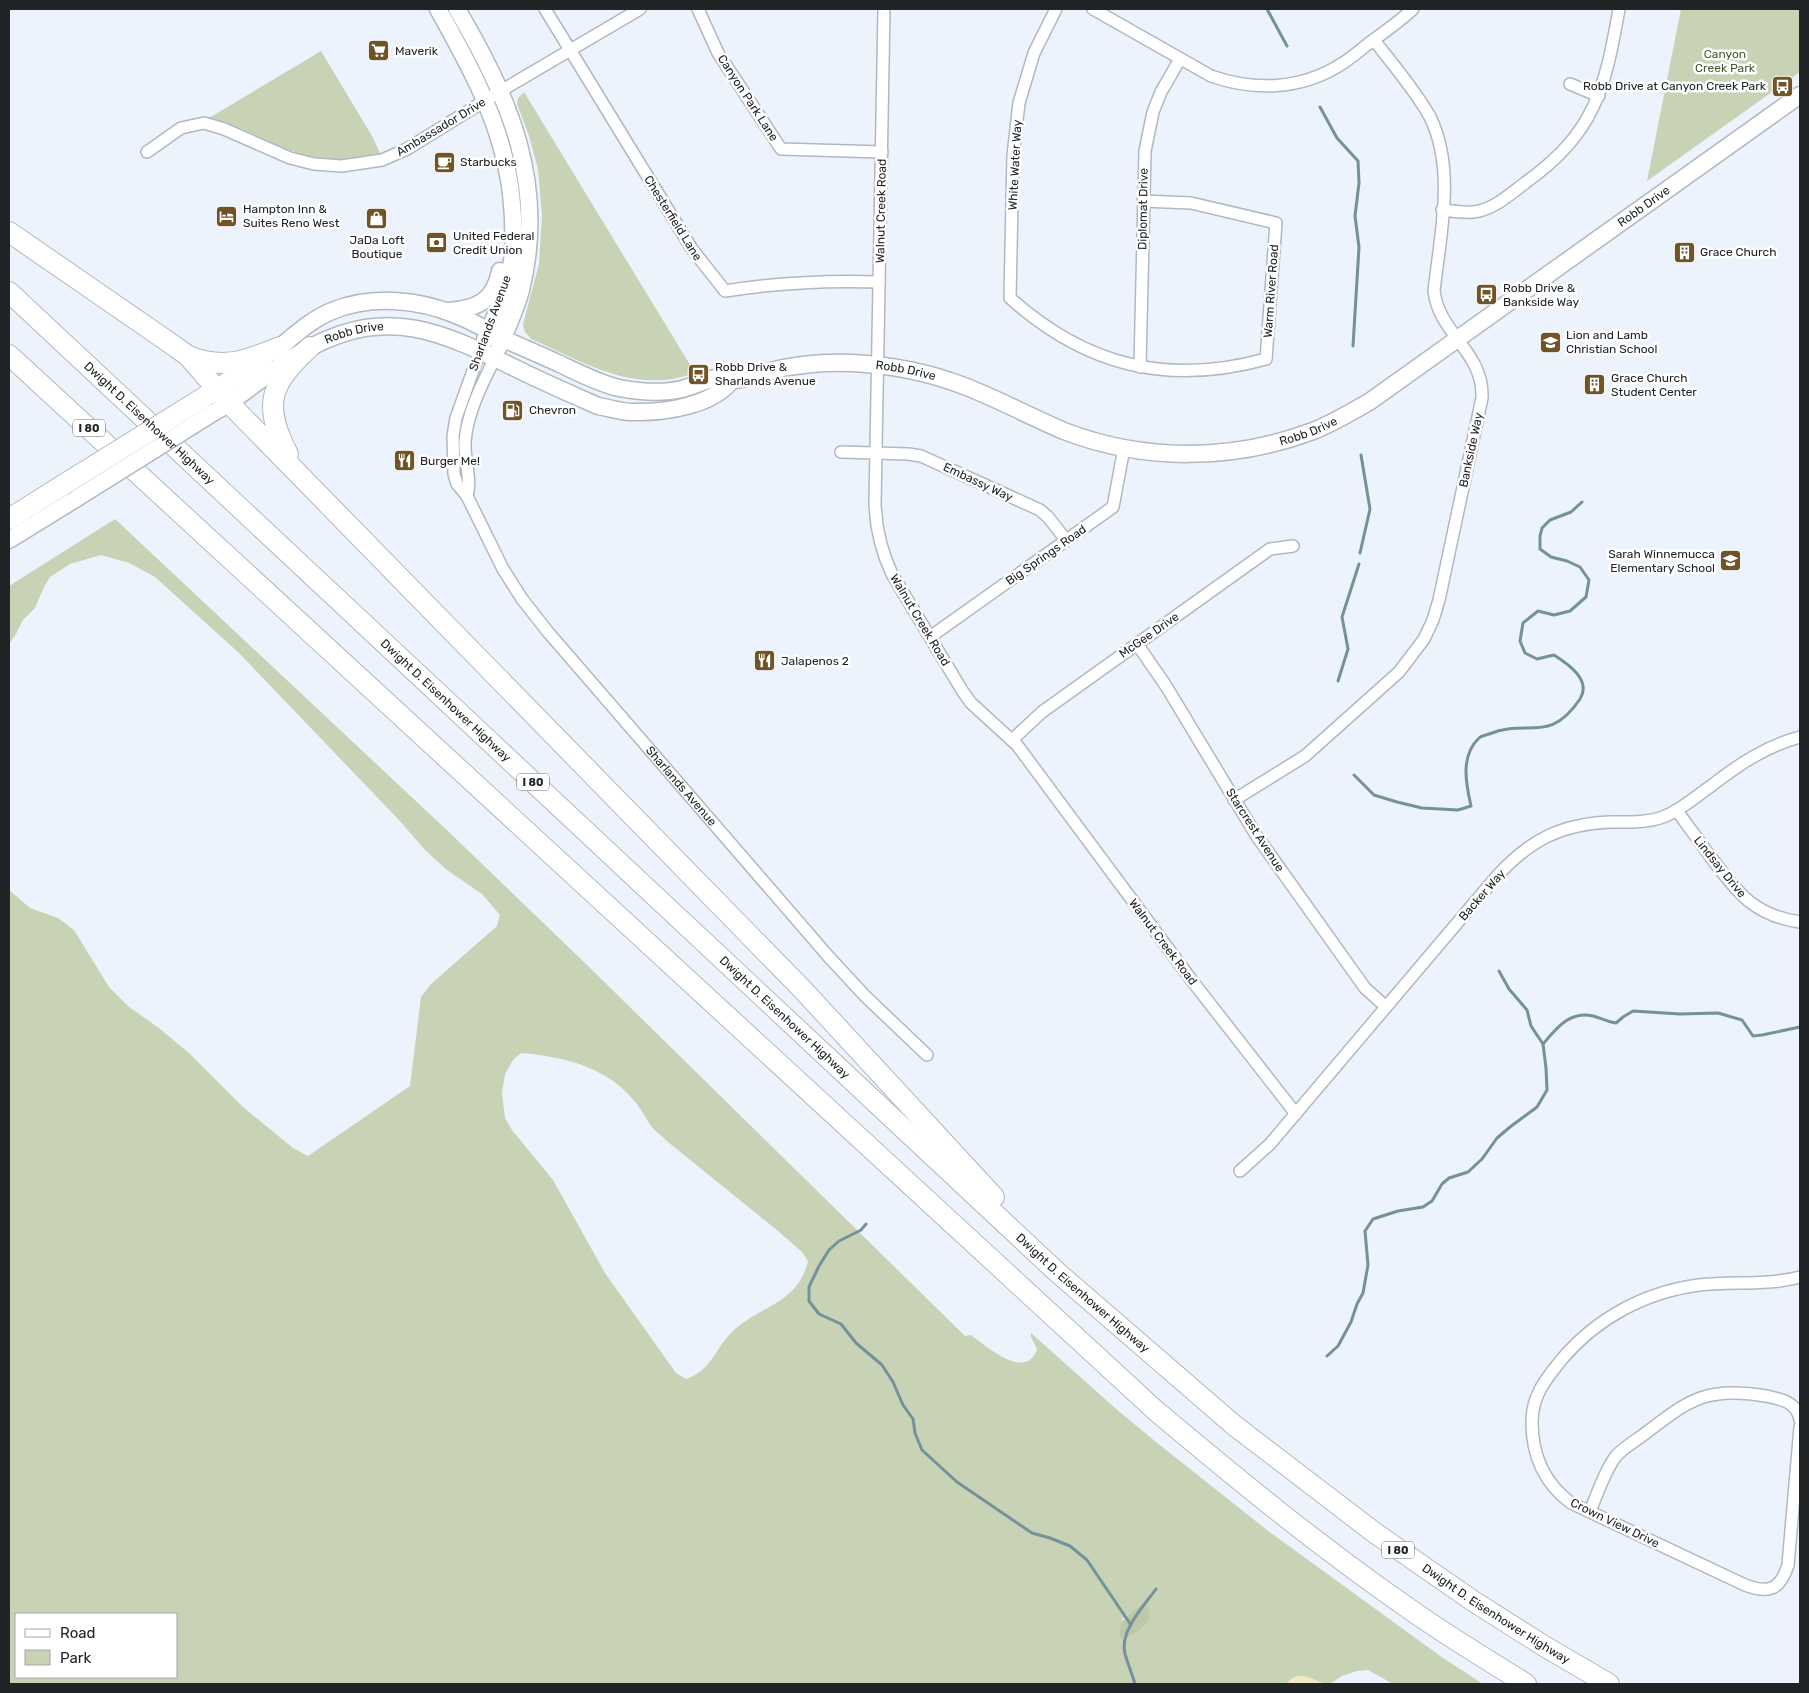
<svg xmlns="http://www.w3.org/2000/svg" width="1809" height="1693" viewBox="0 0 1809 1693" font-family="Rubik,sans-serif">
<style>
.green{fill:#c8d3b6;fill-rule:evenodd}
.forest{fill:#bcc8a7}
.sand{fill:#f2e9c3}
.lines{fill:none;stroke-linecap:round;stroke-linejoin:round}
.stream{stroke:#74919c;stroke-width:3}
.minor-casing{stroke:#b1b8c1;stroke-width:14}
.secondary-casing{stroke:#b1b8c1;stroke-width:19}
.motorway-casing{stroke:#b1b8c1;stroke-width:22}
.minor{stroke:#fff;stroke-width:11}
.secondary{stroke:#fff;stroke-width:16}
.motorway{stroke:#fff;stroke-width:20}
.secondary-bridge-casing{stroke:#b1b8c1;stroke-width:19;stroke-linecap:butt}
.motorway-bridge-casing{stroke:#b1b8c1;stroke-width:22;stroke-linecap:butt}
.secondary-bridge{stroke:#fff;stroke-width:16}
.motorway-bridge{stroke:#fff;stroke-width:20}
.labels{text-anchor:middle;dominant-baseline:central;stroke-width:5;stroke-linejoin:round;paint-order:stroke}
.shield{fill:#fff;stroke:#646668;stroke-width:1}
.shield-label{font-size:11px;font-weight:bold;fill:#212427}
.poi-label{font-size:12px;fill:#212427;stroke:#fff;text-anchor:start}
.park-label{font-size:12px;fill:#4a5a27;stroke:#fff}
.street-label{font-size:12px;fill:#212427;stroke:#fff}
</style>
<rect width="100%" height="100%" fill="#ecf3fc"/>
<g class="green">
<polygon points="1681,9 1800,9 1800,72 1647,181"/>
<path d="M321,51L372,136L380,153C351,161 320,162 292,151C264,141 239,125 209,118Z"/>
<path d="M524,92L695,373C634,395 586,363 531,339L525,332L523,324L539,264L542,216L538,169L529,136L517,104L518,98Z"/>
<path d="M115,519L451,834L586,964L965,1336L971,1335C986,1346 1026,1382 1037,1349L1031,1337V1333L1115,1408L1156,1442L1267,1530L1443,1658L1483,1684H1393L1368,1670L1357,1671L1342,1676L1330,1684H1325L1304,1676L1294,1677L1286,1684H9V890L30,908L58,918L74,930L109,987L129,1007L159,1028L190,1054L243,1107L293,1148L308,1156L410,1086L421,997L431,984L497,926L500,915L482,894L447,870L426,851L398,819L239,653L155,577L129,563L101,555L70,564L50,577L44,587L35,608L23,620L16,634L9,644V586ZM521,1053C565,1057 608,1067 636,1103C642,1110 646,1119 651,1126C656,1132 662,1136 668,1142L778,1231L802,1252L808,1261C797,1306 758,1305 731,1333C714,1350 712,1370 686,1379L676,1373L605,1273L553,1180L512,1130L505,1118L502,1093L505,1074L513,1060ZM1141,1604L1145,1625L1131,1636L1122,1619L1134,1611ZM16,1614H176V1677H16Z"/>
</g>
<path class="forest" d="M1141,1604H1146C1157,1622 1138,1631 1124,1640L1120,1637C1119,1616 1129,1617 1141,1604Z"/>
<polygon class="sand" points="1304,1676 1325,1684 1286,1684 1294,1677"/>
<g class="lines">
<g class="stream">
<polyline points="1267,9 1287,46"/>
<polyline points="1320,107 1337,138 1358,161 1359,183 1355,216 1359,247 1353,346"/>
<polyline points="1360,553 1370,509 1361,455"/>
<polyline points="1338,681 1348,649 1342,617 1359,564"/>
<path d="M1354,775L1374,795L1397,802L1422,808L1458,810L1471,806C1466,784 1460,756 1479,738C1481,736 1486,735 1489,734C1528,718 1549,745 1580,699C1592,680 1568,664 1554,655L1537,659L1525,653L1520,641L1523,623L1538,611L1554,615L1570,611L1586,597L1589,580L1580,567L1567,561L1551,557L1540,549V536L1542,528L1550,520L1571,512L1582,502"/>
<polyline points="1499,971 1509,989 1527,1010 1531,1026 1543,1044"/>
<polyline points="866,1224 861,1230 839,1241 829,1250 819,1266 809,1287 809,1301 819,1314 841,1324 856,1343 882,1365 893,1382 903,1405 913,1419 915,1433 922,1450 957,1482 1032,1533 1050,1538 1070,1546 1087,1560 1131,1625"/>
<path d="M1327,1356L1338,1346L1351,1322L1357,1304L1363,1293L1368,1265L1365,1231L1373,1219L1398,1211L1423,1207L1432,1201L1442,1184L1449,1178L1468,1172L1482,1159L1497,1138L1510,1127L1537,1107L1547,1090L1546,1068L1543,1044C1556,1029 1570,1010 1593,1016C1601,1018 1608,1022 1616,1023L1623,1017L1633,1011L1680,1014L1718,1013L1742,1020L1753,1036L1762,1035L1800,1027"/>
<path d="M1135,1684C1132,1674 1128,1664 1125,1654C1119,1631 1144,1606 1156,1589"/>
</g>
<defs>
<g id="minor">
<path d="M545,9L692,249L725,291C776,283 827,280 879,282"/>
<polyline points="698,9 718,53 781,149 882,152"/>
<path d="M884,9L875,504C876,529 881,551 892,574L963,692L971,703L1017,745L1193,982L1296,1114"/>
<path d="M1056,9L1034,53L1019,103L1013,155L1010,298C1086,366 1168,386 1266,359L1276,223L1191,203L1143,201"/>
<path d="M1093,9L1211,76C1254,91 1300,90 1340,65C1350,59 1359,51 1368,44C1383,33 1399,22 1413,9"/>
<polyline points="1570,84 1599,96"/>
<polyline points="147,152 181,128 204,123 224,129 290,158 314,164 342,166 382,160 407,149 499,92 640,9"/>
<path d="M1442,210C1452,211 1463,213 1473,212C1493,210 1509,195 1525,183C1595,133 1605,89 1619,9"/>
<path id="s1" d="M480,351L456,418L453,436L454,474L457,484L467,496L503,569L522,599L548,632L828,956L865,996L927,1055"/>
<polyline points="1140,367 1145,151 1153,112 1161,92 1180,59"/>
<polyline points="841,452 908,454 921,456 1040,510 1048,517 1066,540"/>
<path d="M467,496C472,479 464,460 465,442C467,413 482,384 495,358"/>
<polyline points="930,637 1113,507 1124,448"/>
<polyline points="1137,644 1166,686 1256,835 1365,988 1386,1007"/>
<polyline points="1012,740 1042,712 1270,549 1293,546"/>
<path d="M1234,800L1305,756L1399,672L1424,639L1433,620L1439,600L1482,398C1484,352 1439,334 1434,291C1440,236 1456,169 1430,117C1415,90 1393,65 1374,40"/>
<path d="M1677,811C1689,827 1701,844 1713,860C1738,894 1756,916 1800,922"/>
<path d="M1240,1171L1270,1144L1497,876C1530,840 1561,824 1610,822C1627,822 1646,823 1663,817C1681,810 1695,797 1711,786C1738,765 1766,746 1800,737"/>
<path d="M1800,1277C1766,1286 1733,1281 1699,1285C1645,1292 1597,1318 1562,1359C1546,1379 1532,1395 1532,1422C1532,1456 1544,1483 1571,1503L1745,1585C1769,1594 1780,1590 1788,1565L1800,1427"/>
<path d="M1590,1511C1598,1493 1604,1472 1616,1456C1624,1447 1637,1440 1647,1432C1690,1399 1708,1386 1766,1396C1781,1399 1797,1402 1800,1420"/>
</g>
<g id="secondary">
<path d="M438,9C466,59 496,113 507,170C511,186 512,202 513,219C513,233 515,247 512,261C507,289 496,315 485,340"/>
<path d="M457,9C510,99 547,184 521,290C516,309 507,328 499,347"/>
<path d="M448,311C477,309 494,301 500,271"/>
<path id="s2" d="M280,347C296,334 312,319 332,311C370,295 418,299 456,315C472,321 487,330 502,338C521,347 541,355 560,364C579,373 598,383 619,388C640,392 661,394 682,389C693,386 704,381 715,378C722,377 726,380 732,380C744,380 769,371 783,368C805,364 829,362 852,363C890,365 928,372 964,386C998,399 1031,417 1064,431C1144,462 1233,461 1313,431C1333,423 1351,412 1369,402L1800,95"/>
<path id="s3" d="M220,409C251,389 279,363 311,347C390,306 442,332 515,368C543,382 571,394 598,406C610,408 621,412 632,412C663,413 713,406 732,380"/>
<polyline points="9,540 77,498"/>
</g>
<g id="motorway">
<polyline points="9,232 170,343 188,356 229,403 803,990 994,1197"/>
<path id="s4" d="M9,292L1058,1273L1235,1426L1375,1533L1473,1601L1544,1646L1609,1684"/>
<path d="M9,355L1155,1410C1237,1479 1320,1547 1408,1608C1446,1635 1486,1659 1526,1684"/>
<path d="M188,356C224,370 246,361 280,347"/>
<polyline points="206,396 262,361"/>
<path d="M288,454C262,404 270,384 310,347"/>
<polyline points="9,519 63,485"/>
</g>
</defs>
<use href="#minor" class="minor-casing"/>
<use href="#secondary" class="secondary-casing"/>
<use href="#motorway" class="motorway-casing"/>
<use href="#minor" class="minor"/>
<use href="#secondary" class="secondary"/>
<use href="#motorway" class="motorway"/>
<defs>
<polyline id="secondary-bridge" points="77,498 216,411"/>
<polyline id="motorway-bridge" points="63,485 203,398"/>
</defs>
<use href="#secondary-bridge" class="secondary-bridge-casing"/>
<use href="#motorway-bridge" class="motorway-bridge-casing"/>
<use href="#secondary-bridge" class="secondary-bridge"/>
<use href="#motorway-bridge" class="motorway-bridge"/>
</g>
<defs>
<symbol id="supermarket-square" viewBox="-11 -11 22 22"><rect x="-9" y="-9" width="18" height="18" rx="4" fill="#705427" stroke="#fff"/><path d="M-6-5.5h2.5l.6 2H6L4.5 2H-2.5L-4.4-4H-6ZM-1.5 3.2a1.3 1.3 0 1 0 .1 0ZM3 3.2a1.3 1.3 0 1 0 .1 0Z" fill="#fff"/></symbol>
<symbol id="bus-square" viewBox="-11 -11 22 22"><rect x="-9" y="-9" width="18" height="18" rx="4" fill="#705427" stroke="#fff"/><path d="M-5-6H5V4H4V6H2V4H-2V6H-4V4H-5ZM-3.5-4V0h7V-4ZM-3.5 1.2v1.5H-2V1.2ZM2 1.2v1.5H3.5V1.2Z" fill="#fff"/></symbol>
<symbol id="cafe-square" viewBox="-11 -11 22 22"><rect x="-9" y="-9" width="18" height="18" rx="4" fill="#705427" stroke="#fff"/><path d="M-5.5-4.5H6V0H3Q3 3.5 0 3.5H-2.5Q-5.5 3.5-5.5 0ZM3-3.2v2h1.7v-2ZM-6 4.5H4V6H-6Z" fill="#fff"/></symbol>
<symbol id="hotel-square" viewBox="-11 -11 22 22"><rect x="-9" y="-9" width="18" height="18" rx="4" fill="#705427" stroke="#fff"/><path d="M-6-4.5h1.5V1H6V5H4.5V3h-9V5H-6ZM-4 0a1.8 1.8 0 1 1 3.6 0ZM.5 0V-2.5h3Q6-2.5 6 0Z" fill="#fff"/></symbol>
<symbol id="shop-square" viewBox="-11 -11 22 22"><rect x="-9" y="-9" width="18" height="18" rx="4" fill="#705427" stroke="#fff"/><path d="M-5-2.5h2.3a2.7 3.5 0 0 1 5.4 0H5L5.5 6h-11ZM-1.5-2.5h3a1.5 2.3 0 0 0-3 0Z" fill="#fff"/></symbol>
<symbol id="bank-square" viewBox="-11 -11 22 22"><rect x="-9" y="-9" width="18" height="18" rx="4" fill="#705427" stroke="#fff"/><path d="M-6-4H6V4H-6ZM0-2.3a2.3 2.3 0 1 0 0 4.6a2.3 2.3 0 1 0 0-4.6Z" fill="#fff"/></symbol>
<symbol id="building-square" viewBox="-11 -11 22 22"><rect x="-9" y="-9" width="18" height="18" rx="4" fill="#705427" stroke="#fff"/><path d="M-4-6H4V6H1V3H-1V6H-4ZM-2.5-4.3h1.7v1.8h-1.7ZM.8-4.3h1.7v1.8H.8ZM-2.5-1h1.7V.8h-1.7ZM.8-1h1.7V.8H.8Z" fill="#fff"/></symbol>
<symbol id="school-square" viewBox="-11 -11 22 22"><rect x="-9" y="-9" width="18" height="18" rx="4" fill="#705427" stroke="#fff"/><path d="M0-5L7-2L0 1L-7-2ZM-4 1L0 2.5L4 1V4Q0 6-4 4Z" fill="#fff"/></symbol>
<symbol id="fuel-square" viewBox="-11 -11 22 22"><rect x="-9" y="-9" width="18" height="18" rx="4" fill="#705427" stroke="#fff"/><path d="M-5.5-6h7V0h2V4h1.3V-2.5L3-4.5l.8-.8L6-3V5H2.5V1h-1V6h-7ZM-4.2-4.7v3.2H.2V-4.7Z" fill="#fff"/></symbol>
<symbol id="restaurant-square" viewBox="-11 -11 22 22"><rect x="-9" y="-9" width="18" height="18" rx="4" fill="#705427" stroke="#fff"/><path d="M-5-6h1v4h1v-4h1v4h1v-4h1v5L-1.5 .5V6h-2V.5L-5-1ZM5-6V6H3V1.5H1.5Q1.5-4 5-6Z" fill="#fff"/></symbol>
</defs>
<g fill-rule="evenodd">
<use href="#supermarket-square" x="366" y="38" width="25" height="25"/>
<use href="#bus-square" x="1770" y="74" width="25" height="25"/>
<use href="#cafe-square" x="432" y="150" width="25" height="25"/>
<use href="#hotel-square" x="214" y="204" width="25" height="25"/>
<use href="#shop-square" x="364" y="206" width="25" height="25"/>
<use href="#bank-square" x="424" y="230" width="25" height="25"/>
<use href="#building-square" x="1672" y="240" width="25" height="25"/>
<use href="#bus-square" x="1474" y="282" width="25" height="25"/>
<use href="#school-square" x="1538" y="330" width="25" height="25"/>
<use href="#bus-square" x="686" y="362" width="25" height="25"/>
<use href="#building-square" x="1582" y="372" width="25" height="25"/>
<use href="#fuel-square" x="500" y="398" width="25" height="25"/>
<use href="#restaurant-square" x="392" y="448" width="25" height="25"/>
<use href="#school-square" x="1718" y="548" width="25" height="25"/>
<use href="#restaurant-square" x="752" y="648" width="25" height="25"/>
</g>
<g class="labels">
<g class="shield">
<rect x="73" y="419.5" width="32" height="17" rx="4"/>
<rect x="517" y="773.5" width="32" height="17" rx="4"/>
<rect x="1382" y="1541.5" width="32" height="17" rx="4"/>
</g>
<g class="shield-label">
<text x="89" y="428">I 80</text>
<text x="533" y="782">I 80</text>
<text x="1398" y="1550">I 80</text>
</g>
<g class="poi-label">
<text x="395" y="51">Maverik</text>
<text x="1766" y="86" text-anchor="end">Robb Drive at Canyon Creek Park</text>
<text x="460" y="162">Starbucks</text>
<text x="243" y="209">Hampton Inn &amp;<tspan x="243" dy="14">Suites Reno West</tspan></text>
<text x="453" y="236">United Federal<tspan x="453" dy="14">Credit Union</tspan></text>
<text x="377" y="240" text-anchor="middle">JaDa Loft<tspan x="377" dy="14">Boutique</tspan></text>
<text x="1700" y="252">Grace Church</text>
<text x="1503" y="288">Robb Drive &amp;<tspan x="1503" dy="14">Bankside Way</tspan></text>
<text x="1566" y="335">Lion and Lamb<tspan x="1566" dy="14">Christian School</tspan></text>
<text x="715" y="367">Robb Drive &amp;<tspan x="715" dy="14">Sharlands Avenue</tspan></text>
<text x="1611" y="378">Grace Church<tspan x="1611" dy="14">Student Center</tspan></text>
<text x="529" y="410">Chevron</text>
<text x="420" y="461">Burger Me!</text>
<text x="1715" y="554" text-anchor="end">Sarah Winnemucca<tspan x="1715" dy="14">Elementary School</tspan></text>
<text x="781" y="661">Jalapenos 2</text>
</g>
<g class="park-label">
<text x="1725" y="54">Canyon<tspan x="1725" dy="14">Creek Park</tspan></text>
</g>
<g class="street-label">
<text transform="translate(748 98) rotate(57)">Canyon Park Lane</text>
<text transform="translate(441 127) rotate(-31)">Ambassador Drive</text>
<text transform="translate(1015 165) rotate(-87)">White Water Way</text>
<text stroke="none"><textPath href="#s2" startOffset="1486">Robb Drive</textPath></text>
<text transform="translate(1143 209) rotate(-89)">Diplomat Drive</text>
<text transform="translate(881 211) rotate(-89)">Walnut Creek Road</text>
<text transform="translate(673 218) rotate(58)">Chesterfield Lane</text>
<text transform="translate(1271 291) rotate(-86)">Warm River Road</text>
<text transform="translate(490 323) rotate(-70)">Sharlands Avenue</text>
<text stroke="none"><textPath href="#s3" startOffset="156">Robb Drive</textPath></text>
<text stroke="none"><textPath href="#s2" startOffset="661">Robb Drive</textPath></text>
<text stroke="none"><textPath href="#s4" startOffset="192">Dwight D. Eisenhower Highway</textPath></text>
<text stroke="none"><textPath href="#s2" startOffset="1081">Robb Drive</textPath></text>
<text transform="translate(1471 450) rotate(-78)">Bankside Way</text>
<text transform="translate(978 482) rotate(25)">Embassy Way</text>
<text transform="translate(1046 555) rotate(-35)">Big Springs Road</text>
<text transform="translate(920 620) rotate(59)">Walnut Creek Road</text>
<text transform="translate(1149 635) rotate(-35)">McGee Drive</text>
<text stroke="none"><textPath href="#s4" startOffset="598">Dwight D. Eisenhower Highway</textPath></text>
<text stroke="none"><textPath href="#s1" startOffset="516">Sharlands Avenue</textPath></text>
<text transform="translate(1255 830) rotate(57)">Starcrest Avenue</text>
<text transform="translate(1720 867) rotate(51)">Lindsay Drive</text>
<text transform="translate(1482 895) rotate(-49)">Backer Way</text>
<text transform="translate(1163 942) rotate(53)">Walnut Creek Road</text>
<text stroke="none"><textPath href="#s4" startOffset="1062">Dwight D. Eisenhower Highway</textPath></text>
<text stroke="none"><textPath href="#s4" startOffset="1468">Dwight D. Eisenhower Highway</textPath></text>
<text transform="translate(1615 1523) rotate(26)">Crown View Drive</text>
<text stroke="none"><textPath href="#s4" startOffset="1992">Dwight D. Eisenhower Highway</textPath></text>
</g>
</g>
<rect width="1809" height="1693" fill="none" stroke="#212427" stroke-width="20"/>
<rect x="15" y="1613" width="162" height="65" fill="#ffffff" stroke="#a6a7a9"/>
<rect x="25" y="1629" width="25" height="8" fill="#ffffff" stroke="#a6a7a9"/>
<text x="60" y="1638" font-size="15" fill="#212427">Road</text>
<rect x="25" y="1650" width="25" height="15" fill="#c8d3b6" stroke="#a6a7a9"/>
<text x="60" y="1663" font-size="15" fill="#212427">Park</text>
</svg>
